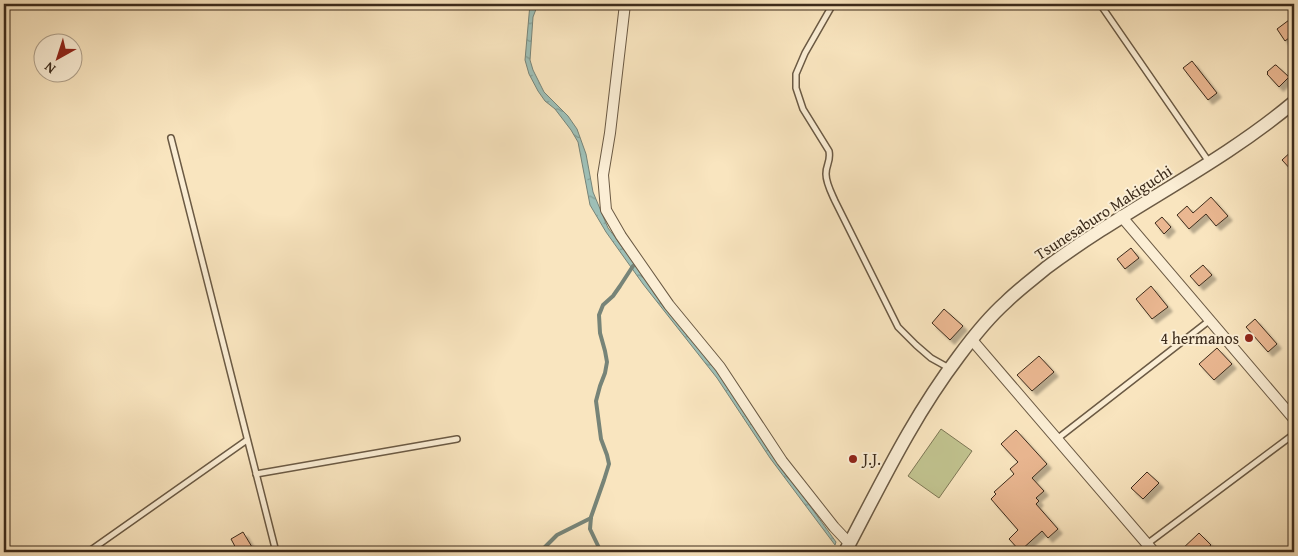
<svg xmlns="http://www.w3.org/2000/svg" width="1298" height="556" viewBox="0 0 1298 556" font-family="'Gentium Book Plus',serif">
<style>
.pitch{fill:#c1c38f;stroke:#7e7755}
.water{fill:url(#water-ripples);stroke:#778478}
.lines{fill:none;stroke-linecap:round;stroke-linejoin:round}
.stream{stroke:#778478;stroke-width:4}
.building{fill:#eab791;stroke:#3c2b1b;filter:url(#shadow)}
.service-casing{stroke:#6b5a44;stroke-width:8}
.minor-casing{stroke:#6b5a44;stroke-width:12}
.tertiary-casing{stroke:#6b5a44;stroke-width:15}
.service{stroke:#fbeed5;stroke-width:5}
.minor{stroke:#fbeed5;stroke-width:10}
.tertiary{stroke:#fbeed5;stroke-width:12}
.poi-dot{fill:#8f2418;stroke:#fbeed5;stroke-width:2}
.labels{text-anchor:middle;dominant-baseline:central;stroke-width:4;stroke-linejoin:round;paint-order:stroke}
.street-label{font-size:16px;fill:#3c2b1b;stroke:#fbeed5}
.poi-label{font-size:16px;fill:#3c2b1b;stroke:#fbeed5;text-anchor:end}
</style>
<defs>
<pattern id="water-ripples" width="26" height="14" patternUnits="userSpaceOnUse" patternTransform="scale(1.25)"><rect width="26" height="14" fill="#9ebfb6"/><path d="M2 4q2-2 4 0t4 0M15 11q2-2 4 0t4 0" fill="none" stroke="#829b93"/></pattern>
<filter id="shadow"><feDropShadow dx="4.5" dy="4.5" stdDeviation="1" flood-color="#0004"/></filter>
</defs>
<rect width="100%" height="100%" fill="#f9e5bf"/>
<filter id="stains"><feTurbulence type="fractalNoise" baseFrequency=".004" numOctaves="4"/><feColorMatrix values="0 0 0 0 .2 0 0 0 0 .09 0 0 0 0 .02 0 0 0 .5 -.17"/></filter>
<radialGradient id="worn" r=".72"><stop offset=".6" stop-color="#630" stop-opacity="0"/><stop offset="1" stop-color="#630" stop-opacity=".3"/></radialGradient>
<polygon class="pitch" points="941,429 972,451 939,498 908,476"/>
<polygon class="water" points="530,4 538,4 533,17 530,60 533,70 544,92 568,116 577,129 586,154 593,192 608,228 615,237 648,282 654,293 708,358 774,456 836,542 835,545 770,458 717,378 643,284 606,232 590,205 578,142 571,130 555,109 545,101 538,91 529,74 525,60"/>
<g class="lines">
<g class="stream">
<polyline points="540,552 557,535 591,518"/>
<polyline points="601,552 590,529 591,517 604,480 609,464 607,455 601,439 596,401 600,386 605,373 607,362 605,351 600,333 599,315 603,305 613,296 620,286 633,266"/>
</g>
</g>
<g class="building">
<polygon points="1294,18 1294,34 1285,41 1277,29 1289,20 1290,22"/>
<polygon points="1192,61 1217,93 1208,100 1183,68"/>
<polygon points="1275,65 1276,65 1289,77 1279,87 1267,74 1268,73 1267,72"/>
<polygon points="1294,149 1294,173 1282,160"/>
<polygon points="1211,197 1228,216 1216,226 1206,214 1189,229 1177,215 1187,206 1193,213"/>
<polygon points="1162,217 1171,227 1164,234 1155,223"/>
<polygon points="1131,248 1139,258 1125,269 1117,259"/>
<polygon points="1203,265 1212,275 1199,286 1190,276"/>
<polygon points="1151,286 1168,307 1152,319 1136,299"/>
<polygon points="944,309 963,326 950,340 932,323"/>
<polygon points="1255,319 1277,344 1268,352 1246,327"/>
<polygon points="1217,348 1232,364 1214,380 1199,364"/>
<polygon points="1039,356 1054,372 1032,391 1017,375"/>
<polygon points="1016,430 1047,464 1032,478 1044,491 1036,498 1039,501 1036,504 1058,529 1048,538 1042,531 1020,551 1009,539 1018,530 991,499 996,494 994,492 1014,474 1010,469 1018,462 1001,444"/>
<polygon points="1147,472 1159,483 1143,499 1131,488"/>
<polygon points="243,532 255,552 238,552 231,539"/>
<polygon points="1199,533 1211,545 1203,552 1179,552"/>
</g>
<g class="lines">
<defs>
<g id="service">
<path d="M833,4L805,53L796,74V88L803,109L829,151C831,162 826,164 826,174C826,183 831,192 835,201L898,327L916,345L931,358L949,368"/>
<polyline points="1100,4 1209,162"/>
<polyline points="171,138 276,552"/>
<polyline points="1057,439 1210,320"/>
<polyline points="256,474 457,439"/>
<polyline points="1147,544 1294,434"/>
<polyline points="88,552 247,440"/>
</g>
<g id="minor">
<polyline points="625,4 610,133 603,175 606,210 621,236 669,305 720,367 782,461 834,527 850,544"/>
<polyline points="1121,216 1294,419"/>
<polyline points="972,340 1154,552"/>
</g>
<path id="tertiary" d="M845,552C881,484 912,418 959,356C973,337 988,318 1006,302C1018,290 1033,279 1046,268C1126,208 1218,166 1294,102"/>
</defs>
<use href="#service" class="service-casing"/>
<use href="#minor" class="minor-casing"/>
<use href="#tertiary" class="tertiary-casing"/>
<use href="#service" class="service"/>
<use href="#minor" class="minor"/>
<use href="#tertiary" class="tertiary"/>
</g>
<g class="poi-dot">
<circle cx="1249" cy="338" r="5"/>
<circle cx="853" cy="459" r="5"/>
</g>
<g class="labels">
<g class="street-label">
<text transform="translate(1103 212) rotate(-33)">Tsunesaburo Makiguchi</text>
</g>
<g class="poi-label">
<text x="1239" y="338">4 hermanos</text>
<text x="863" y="459" text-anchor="start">J.J.</text>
</g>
</g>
<rect width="1298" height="556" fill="none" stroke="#f9e5bf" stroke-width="20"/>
<rect x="5" y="5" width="1288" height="546" fill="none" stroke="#3c2b1b" stroke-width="2.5"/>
<rect x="10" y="10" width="1278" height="536" fill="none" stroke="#3c2b1b"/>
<g transform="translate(58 58) rotate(219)"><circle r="24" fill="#fbeed5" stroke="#afa08b"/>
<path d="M0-4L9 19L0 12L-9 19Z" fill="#8f2418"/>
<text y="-8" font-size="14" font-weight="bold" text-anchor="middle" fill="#3c2b1b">N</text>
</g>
<rect width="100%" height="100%" filter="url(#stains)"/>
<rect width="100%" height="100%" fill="url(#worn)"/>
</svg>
